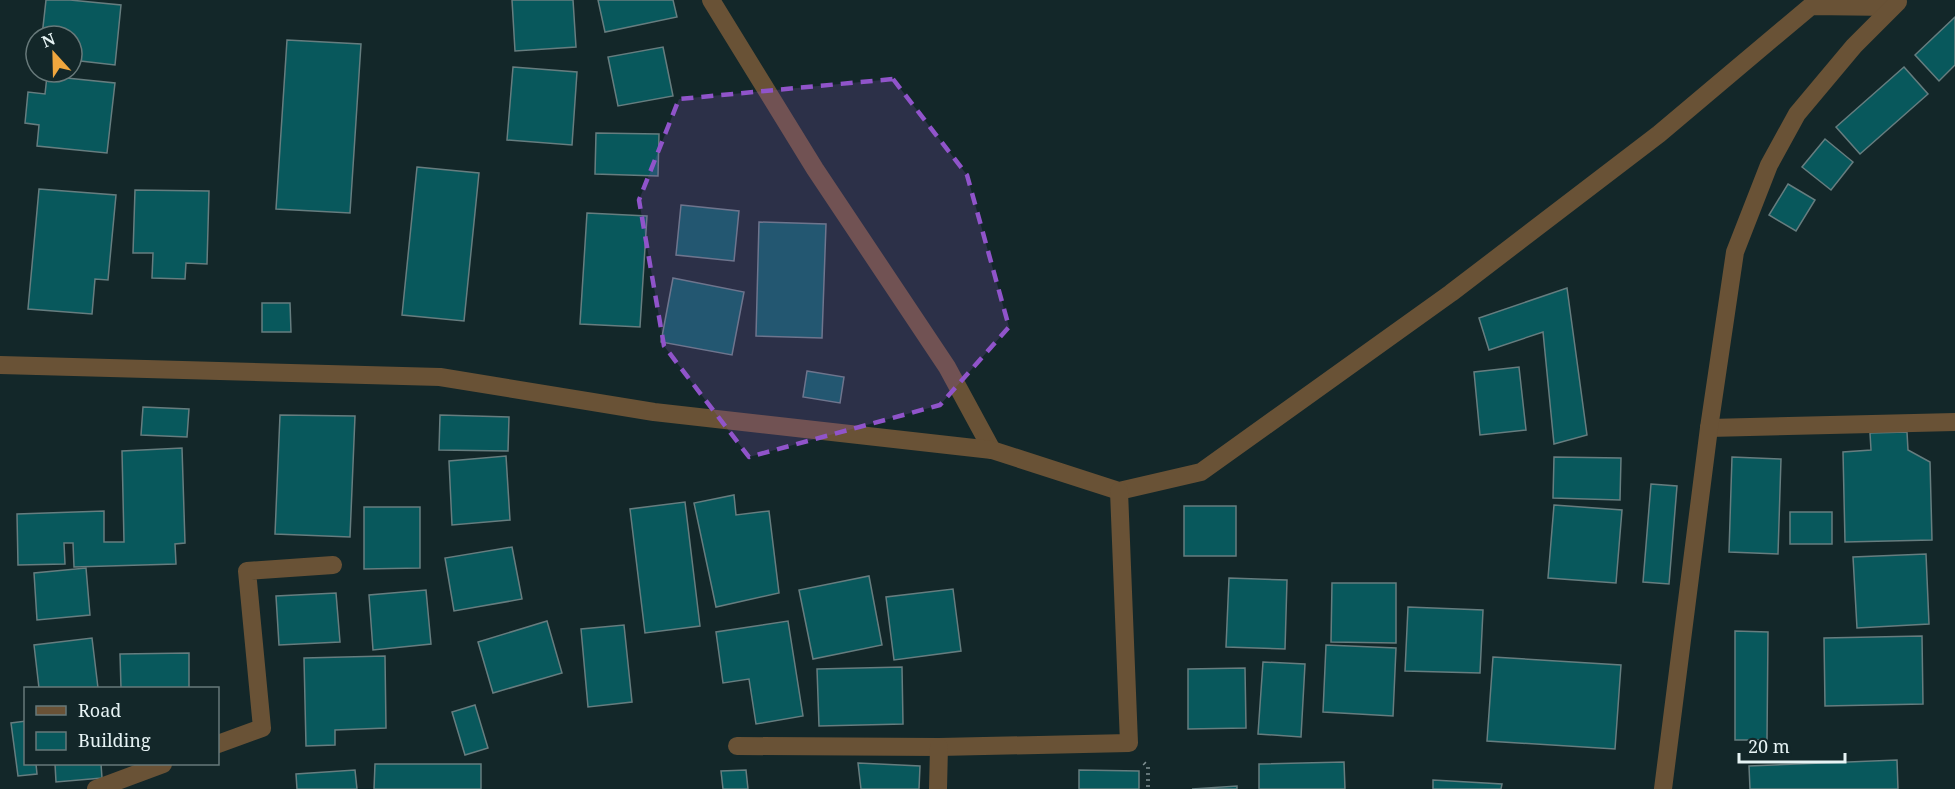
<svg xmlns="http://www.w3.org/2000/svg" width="1955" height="789" viewBox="0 0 1955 789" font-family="'Noto Serif',serif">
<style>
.building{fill:#08585c;stroke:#667d7f;stroke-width:1.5}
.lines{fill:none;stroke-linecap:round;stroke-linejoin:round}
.path{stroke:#809192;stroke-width:4;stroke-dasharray:1.5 4.5;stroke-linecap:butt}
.street{stroke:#695236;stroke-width:18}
.marked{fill:#9054ca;fill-opacity:0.2;stroke:#9054ca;stroke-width:4.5;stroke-dasharray:12 8;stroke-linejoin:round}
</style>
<rect width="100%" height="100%" fill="#132729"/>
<g class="building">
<polygon points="46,0 70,0 121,5 115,65 72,60 72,36 42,36"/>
<polygon points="512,0 573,0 576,47 515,51"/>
<polygon points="598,0 673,0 677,17 605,32"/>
<polygon points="1955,17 1955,65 1939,81 1915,55"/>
<polygon points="287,40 361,44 350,213 276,209"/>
<polygon points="663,47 673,96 618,106 608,57"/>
<polygon points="513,67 577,72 572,145 507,140"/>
<polygon points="1904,67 1928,94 1860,154 1836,127"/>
<polygon points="47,76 115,83 107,153 37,146 39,125 25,123 28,92 45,94"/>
<polygon points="596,133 659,134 658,176 595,174"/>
<polygon points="1825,139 1853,162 1831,190 1802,167"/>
<polygon points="417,167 479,173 464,321 402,315"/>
<polygon points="1788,184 1815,200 1796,231 1769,215"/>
<polygon points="39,189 116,195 108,280 95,279 92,314 28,309"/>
<polygon points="135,190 209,191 207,264 186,263 185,279 152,278 153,253 133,253"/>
<polygon points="681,205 739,211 734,261 676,255"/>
<polygon points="587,213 647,216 640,327 580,324"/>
<polygon points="759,222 826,224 822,338 756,336"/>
<polygon points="673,278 744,292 732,355 661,342"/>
<polygon points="1567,288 1587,435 1554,444 1543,332 1489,350 1479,318"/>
<polygon points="262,303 290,303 291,332 262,332"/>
<polygon points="1519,367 1526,430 1480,435 1474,372"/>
<polygon points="807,371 844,377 840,403 803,397"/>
<polygon points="143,407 189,409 187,437 141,435"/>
<polygon points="280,415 355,416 350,537 275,534"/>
<polygon points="440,415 509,417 508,451 439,450"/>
<polygon points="1907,432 1908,450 1930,462 1932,540 1845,542 1843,452 1871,450 1870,433"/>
<polygon points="182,448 185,543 175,544 176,564 74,567 73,543 64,543 65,564 18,565 17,514 104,511 104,542 124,542 122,451"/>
<polygon points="506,456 510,520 452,525 449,461"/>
<polygon points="1554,457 1621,458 1620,500 1553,498"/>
<polygon points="1732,457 1781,459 1778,554 1729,552"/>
<polygon points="1651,484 1677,486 1669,584 1643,582"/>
<polygon points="734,495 736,515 769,511 779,593 716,607 694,503"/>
<polygon points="685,502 700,626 645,633 630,509"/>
<polygon points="1554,505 1622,510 1616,583 1548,578"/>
<rect x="1184" y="506" width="52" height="50"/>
<polygon points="364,507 420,507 420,568 364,569"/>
<rect x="1790" y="512" width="42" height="32"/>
<polygon points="512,547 522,599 454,611 445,558"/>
<polygon points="1926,554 1929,624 1857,628 1853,557"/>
<polygon points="86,568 90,615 37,620 34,573"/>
<polygon points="869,576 882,645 813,659 799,590"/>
<polygon points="1229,578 1287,580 1285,649 1226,647"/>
<polygon points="1332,583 1396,583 1396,643 1331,642"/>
<polygon points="953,589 961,651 894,660 886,597"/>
<polygon points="426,590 431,644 373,650 369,595"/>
<polygon points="336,593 340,642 279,645 276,596"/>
<polygon points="1408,607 1483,610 1480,673 1405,671"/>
<polygon points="547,621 562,673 493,693 478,642"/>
<polygon points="788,621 803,716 756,724 749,679 723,683 716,632"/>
<polygon points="624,625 632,702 588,707 581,629"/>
<polygon points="1735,631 1768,632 1767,740 1735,740"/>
<polygon points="1922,636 1923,704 1825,706 1824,638"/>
<polygon points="92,638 98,688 39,688 34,645"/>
<polygon points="1326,645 1396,648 1393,716 1323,712"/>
<polygon points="189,653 189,688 121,688 120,654"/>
<polygon points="385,656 386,728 335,730 335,745 306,746 304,658"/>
<polygon points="1493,657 1621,665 1615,749 1487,741"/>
<polygon points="1263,662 1305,664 1301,737 1258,734"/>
<polygon points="902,667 903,724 819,726 817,669"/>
<polygon points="1245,668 1246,728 1188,729 1188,669"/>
<polygon points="475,705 488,748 465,755 452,712"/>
<polygon points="26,721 26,764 36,764 37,774 18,776 11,723"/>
<polygon points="1897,760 1898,789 1750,789 1749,766"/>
<polygon points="1344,762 1345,789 1259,789 1259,764"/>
<polygon points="858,763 920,766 919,789 861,789"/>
<polygon points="55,764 101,764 102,778 56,782"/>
<polygon points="375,764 481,764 481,789 374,789"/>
<polygon points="355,770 357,789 297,789 296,774"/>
<polygon points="746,770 748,789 723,789 721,771"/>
<polygon points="1079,770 1139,771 1139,789 1079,789"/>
<polygon points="1433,780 1502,784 1501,789 1433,789"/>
<polygon points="1237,786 1237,789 1192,789"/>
</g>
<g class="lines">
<polyline class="path" points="1144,763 1148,767 1148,789"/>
<g class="street">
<polyline points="711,0 815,169 947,367 992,450"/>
<polyline points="0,365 440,377 654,412 992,450 1119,491 1201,472 1451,293 1659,134 1811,6 1892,7"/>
<polyline points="1709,428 1955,422"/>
<polyline points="218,744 262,728 247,571 333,565"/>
<polyline points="737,746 939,747 1129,743 1119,491"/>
<polyline points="96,789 163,764"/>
<polyline points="938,789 939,747"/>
<polyline points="1663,789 1709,428 1735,252 1769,165 1797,114 1854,46 1898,2"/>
</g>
</g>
<path class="marked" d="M893,79L967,175L1009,327L940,405L749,457L664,346L639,200L679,99Z"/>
<rect x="24" y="687" width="195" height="78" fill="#132729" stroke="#67797a" stroke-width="1.5"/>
<rect x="36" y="706" width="30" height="9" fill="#695236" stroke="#67797a" stroke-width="1.5"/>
<text x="78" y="717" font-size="18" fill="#e6f3f4">Road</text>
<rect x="36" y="732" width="30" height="18" fill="#08585c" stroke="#67797a" stroke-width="1.5"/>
<text x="78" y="747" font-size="18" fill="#e6f3f4">Building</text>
<g transform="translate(54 54) rotate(338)"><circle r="28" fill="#132729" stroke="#67797a" stroke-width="1.5"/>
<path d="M0-4.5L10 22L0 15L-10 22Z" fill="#f0a73e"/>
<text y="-9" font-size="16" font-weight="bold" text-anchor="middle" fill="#e6f3f4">N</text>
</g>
<path d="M1739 753v9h106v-9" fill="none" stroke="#e6f3f4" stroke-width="3"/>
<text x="1748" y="753" font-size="18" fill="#e6f3f4" stroke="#132729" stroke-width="4.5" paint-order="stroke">20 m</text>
</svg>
